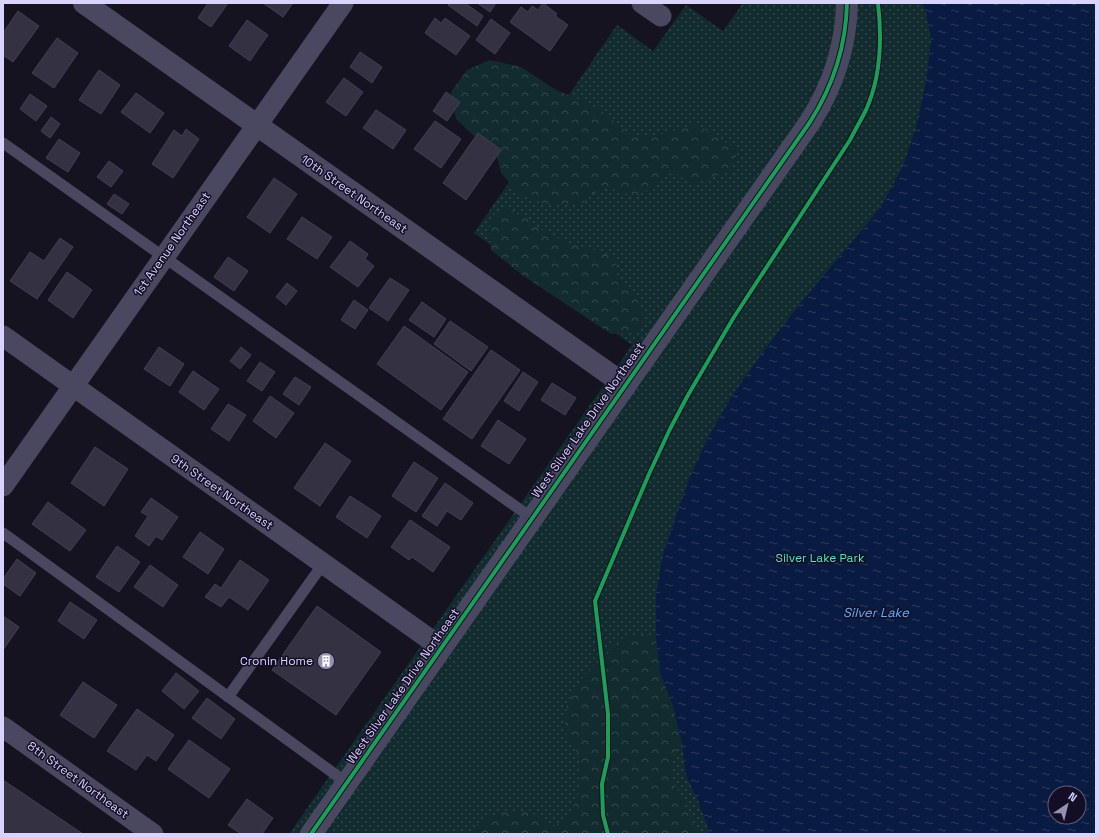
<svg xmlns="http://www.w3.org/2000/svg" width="1099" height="837" viewBox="0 0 1099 837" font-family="'Space Grotesk',sans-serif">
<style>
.grass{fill:url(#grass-dots);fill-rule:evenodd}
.forest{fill:url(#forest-crowns)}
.water{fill:url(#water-ripples);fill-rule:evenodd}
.building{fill:#343142;stroke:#433e54}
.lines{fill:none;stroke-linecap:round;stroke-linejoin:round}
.service{stroke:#4a4861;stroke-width:11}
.minor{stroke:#4a4861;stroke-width:21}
.tertiary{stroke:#4a4861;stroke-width:22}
.cycleway-casing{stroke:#130e25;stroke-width:6}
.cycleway{stroke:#1a9f57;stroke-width:4}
.labels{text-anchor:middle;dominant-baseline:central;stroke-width:3;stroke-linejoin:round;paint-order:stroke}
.street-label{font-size:12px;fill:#d9d3ff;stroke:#130e25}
.park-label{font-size:12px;fill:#5be2c6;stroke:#130e25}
.poi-label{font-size:12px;fill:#d9d3ff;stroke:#130e25;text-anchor:end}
.water-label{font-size:13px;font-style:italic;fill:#61afff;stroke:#130e25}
</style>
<defs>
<pattern id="grass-dots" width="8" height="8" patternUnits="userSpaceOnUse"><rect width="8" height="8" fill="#122b2e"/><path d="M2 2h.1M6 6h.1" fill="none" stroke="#34494d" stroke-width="1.8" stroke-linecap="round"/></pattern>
<pattern id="forest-crowns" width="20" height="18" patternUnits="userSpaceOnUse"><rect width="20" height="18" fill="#122b2e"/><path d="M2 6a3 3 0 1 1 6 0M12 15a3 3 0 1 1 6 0" fill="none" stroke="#34494d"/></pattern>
<pattern id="water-ripples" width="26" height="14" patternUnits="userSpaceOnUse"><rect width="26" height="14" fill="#0a1b41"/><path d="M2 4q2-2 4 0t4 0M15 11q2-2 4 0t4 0" fill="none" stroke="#2d3b5e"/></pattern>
</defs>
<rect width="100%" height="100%" fill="#161320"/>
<path class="grass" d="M743,3H1096V834H289L632,345L474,233L617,25L653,51L686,5L723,31ZM1055,793H1079V817H1055Z"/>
<g class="forest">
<polygon points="490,60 521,67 556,90 583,101 602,111 628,133 646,138 695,125 718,136 738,152 730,171 690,184 674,171 636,197 604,186 582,203 546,205 518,193 501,173 496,150 473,135 456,119 451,92 467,70"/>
<polygon points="504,208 524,217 548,234 572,244 602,252 616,260 618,278 637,296 644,319 636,333 611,334 522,275 491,250 489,230 492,216"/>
<polygon points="639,634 664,639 691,728 670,761 673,780 689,813 696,834 470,834 481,820 509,811 530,812 553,827 571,814 581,786 579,755 564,731 567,705 582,678 620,639"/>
</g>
<path class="water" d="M922,3H1096V834H710L699,803L686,775L682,743L673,706L660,672L656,638V595L663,554L689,479L708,437L734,393L765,349L803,300L876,213L887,196L903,166L917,124L926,82L931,39L925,9ZM1055,793H1079V817H1055Z"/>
<g class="building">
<polygon points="208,3 228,3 211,27 198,18"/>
<polygon points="263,3 293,3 283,17"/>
<polygon points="450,3 465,3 483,16 477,26 448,5"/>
<polygon points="477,3 496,3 490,12"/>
<polygon points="543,3 557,14 555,16 568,25 550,51 510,22 521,7 528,12 532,6 538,10"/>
<polygon points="18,11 39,26 13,62 3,55 3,33"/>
<polygon points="435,18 441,23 445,18 470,36 456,55 425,33"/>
<polygon points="491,19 510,33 495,54 476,40"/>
<polygon points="247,20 268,35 250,61 229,46"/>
<polygon points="57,38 78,53 54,88 32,73"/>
<polygon points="360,52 382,67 372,83 350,67"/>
<polygon points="99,70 120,85 101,114 79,100"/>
<polygon points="344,78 363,92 346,116 326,102"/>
<polygon points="446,92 460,102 447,121 433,111"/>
<polygon points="136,93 164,113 150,133 121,112"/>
<polygon points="30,94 47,106 36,121 20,109"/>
<polygon points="376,110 406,130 393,149 363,128"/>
<polygon points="51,117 60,124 50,138 41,131"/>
<polygon points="435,121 461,139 441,168 414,149"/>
<polygon points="186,129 199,139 173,178 152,164 174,130 182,136"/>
<polygon points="478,133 501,150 466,200 443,183"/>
<polygon points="59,139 80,153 68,172 46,158"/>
<polygon points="109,161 123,171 111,187 97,177"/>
<polygon points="274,178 297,194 270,233 247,217"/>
<polygon points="114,194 129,204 122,214 107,204"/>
<polygon points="302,217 332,237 317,259 287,239"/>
<polygon points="60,238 73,247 37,299 10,281 30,252 44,261"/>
<polygon points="350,241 368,254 365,259 374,266 358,287 330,267"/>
<polygon points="228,257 248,271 234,291 214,277"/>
<polygon points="67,272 92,290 73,318 48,300"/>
<polygon points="390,278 409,290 388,321 369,308"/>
<polygon points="287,283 297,291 286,305 276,297"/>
<polygon points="354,300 368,310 355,329 341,320"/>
<polygon points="422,302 446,319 434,337 409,320"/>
<polygon points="450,321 488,347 471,371 434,344"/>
<polygon points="404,326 468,372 441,410 377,364"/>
<polygon points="159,347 184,364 170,386 144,369"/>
<polygon points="241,347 251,355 240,369 230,361"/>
<polygon points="491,350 520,370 472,439 443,419"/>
<polygon points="260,362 275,372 262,391 247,381"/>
<polygon points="193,371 219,389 204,410 179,392"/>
<polygon points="523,372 538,382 519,411 504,401"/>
<polygon points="295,377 311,387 299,405 283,394"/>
<polygon points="552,383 576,398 565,415 541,400"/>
<polygon points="270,396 294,413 276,438 253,421"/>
<polygon points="228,404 246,415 229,441 211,429"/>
<polygon points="498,420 526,439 509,464 481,446"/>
<polygon points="325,443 351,461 320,506 294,488"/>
<polygon points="95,447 128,469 104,506 71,483"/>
<polygon points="414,462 438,478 416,512 392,496"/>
<polygon points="445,483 473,503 461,520 447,511 437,526 422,516"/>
<polygon points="350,496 381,516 367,538 336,517"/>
<polygon points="151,498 178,517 162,540 156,536 149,546 135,536 148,516 141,512"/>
<polygon points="48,502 86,530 70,551 32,524"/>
<polygon points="410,520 450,547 433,572 412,557 409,560 391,547"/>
<polygon points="200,532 224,549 208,574 183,557"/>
<polygon points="117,546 140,562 119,592 96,577"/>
<polygon points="17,559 36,573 20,596 3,584 3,579"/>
<polygon points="240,560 269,580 248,610 229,597 221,607 205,597 215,584 221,588"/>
<polygon points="150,565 178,585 163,607 134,587"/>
<polygon points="70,602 97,620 84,639 58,621"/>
<polygon points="317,606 381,652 336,715 272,670"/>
<polygon points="3,616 19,627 3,650"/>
<polygon points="176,673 199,691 184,709 162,691"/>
<polygon points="83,682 117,705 94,738 60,715"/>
<polygon points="207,698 235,719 221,739 192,718"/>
<polygon points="137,709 174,735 156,761 147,755 136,770 107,751"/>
<polygon points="189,740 230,769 209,798 168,769"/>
<polygon points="3,780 83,834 3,834"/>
<polygon points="247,799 273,818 262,834 241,834 228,825"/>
</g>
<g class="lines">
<g class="service">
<polyline points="3,143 532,518"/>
<polyline points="3,533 347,783"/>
<polyline points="228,697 323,564"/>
</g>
<g class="minor">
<polyline points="642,3 661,16"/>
<polyline points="3,336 442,648"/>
<polyline points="3,486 343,3"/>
<polyline points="3,727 153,834"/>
</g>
<g class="tertiary">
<polyline points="84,3 625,385"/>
<path d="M311,834L810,122C833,86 846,46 847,3"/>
</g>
<defs>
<g id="cycleway">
<path d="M311,834L810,122C833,86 846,46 847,3"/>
<path d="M608,834L603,815L602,784L608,757V714L595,601L649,474L670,429L688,395L734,317L850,140C855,130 861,120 866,110C881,77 882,38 878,3"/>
</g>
</defs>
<use href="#cycleway" class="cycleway-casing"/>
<use href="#cycleway" class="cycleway"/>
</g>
<defs>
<symbol id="building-disc" viewBox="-11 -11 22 22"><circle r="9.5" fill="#9590b1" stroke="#130e25"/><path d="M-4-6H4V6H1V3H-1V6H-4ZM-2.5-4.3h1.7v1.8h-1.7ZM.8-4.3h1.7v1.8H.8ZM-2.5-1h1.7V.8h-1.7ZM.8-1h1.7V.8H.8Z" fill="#fff"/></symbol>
</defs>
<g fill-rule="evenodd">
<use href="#building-disc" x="316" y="651" width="20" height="20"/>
</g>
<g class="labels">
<g class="street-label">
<text transform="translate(354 194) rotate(35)">10th Street Northeast</text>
<text transform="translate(172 244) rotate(-55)">1st Avenue Northeast</text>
<text transform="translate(588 420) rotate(-55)">West Silver Lake Drive Northeast</text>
<text transform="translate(222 492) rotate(35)">9th Street Northeast</text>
<text transform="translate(403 686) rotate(-55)">West Silver Lake Drive Northeast</text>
<text transform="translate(78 780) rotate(36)">8th Street Northeast</text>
</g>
<g class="park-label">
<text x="820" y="558">Silver Lake Park</text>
</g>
<g class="poi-label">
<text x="313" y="661">Cronin Home</text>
</g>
<g class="water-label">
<text x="876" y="612">Silver Lake</text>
</g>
</g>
<rect width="1099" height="837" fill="none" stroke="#d9d3ff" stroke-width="8"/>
<g transform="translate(1067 805) rotate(35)"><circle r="19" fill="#130e25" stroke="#625d7c"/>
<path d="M0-3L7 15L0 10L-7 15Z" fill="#9590b1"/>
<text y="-6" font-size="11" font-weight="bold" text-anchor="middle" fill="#d9d3ff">N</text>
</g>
</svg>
